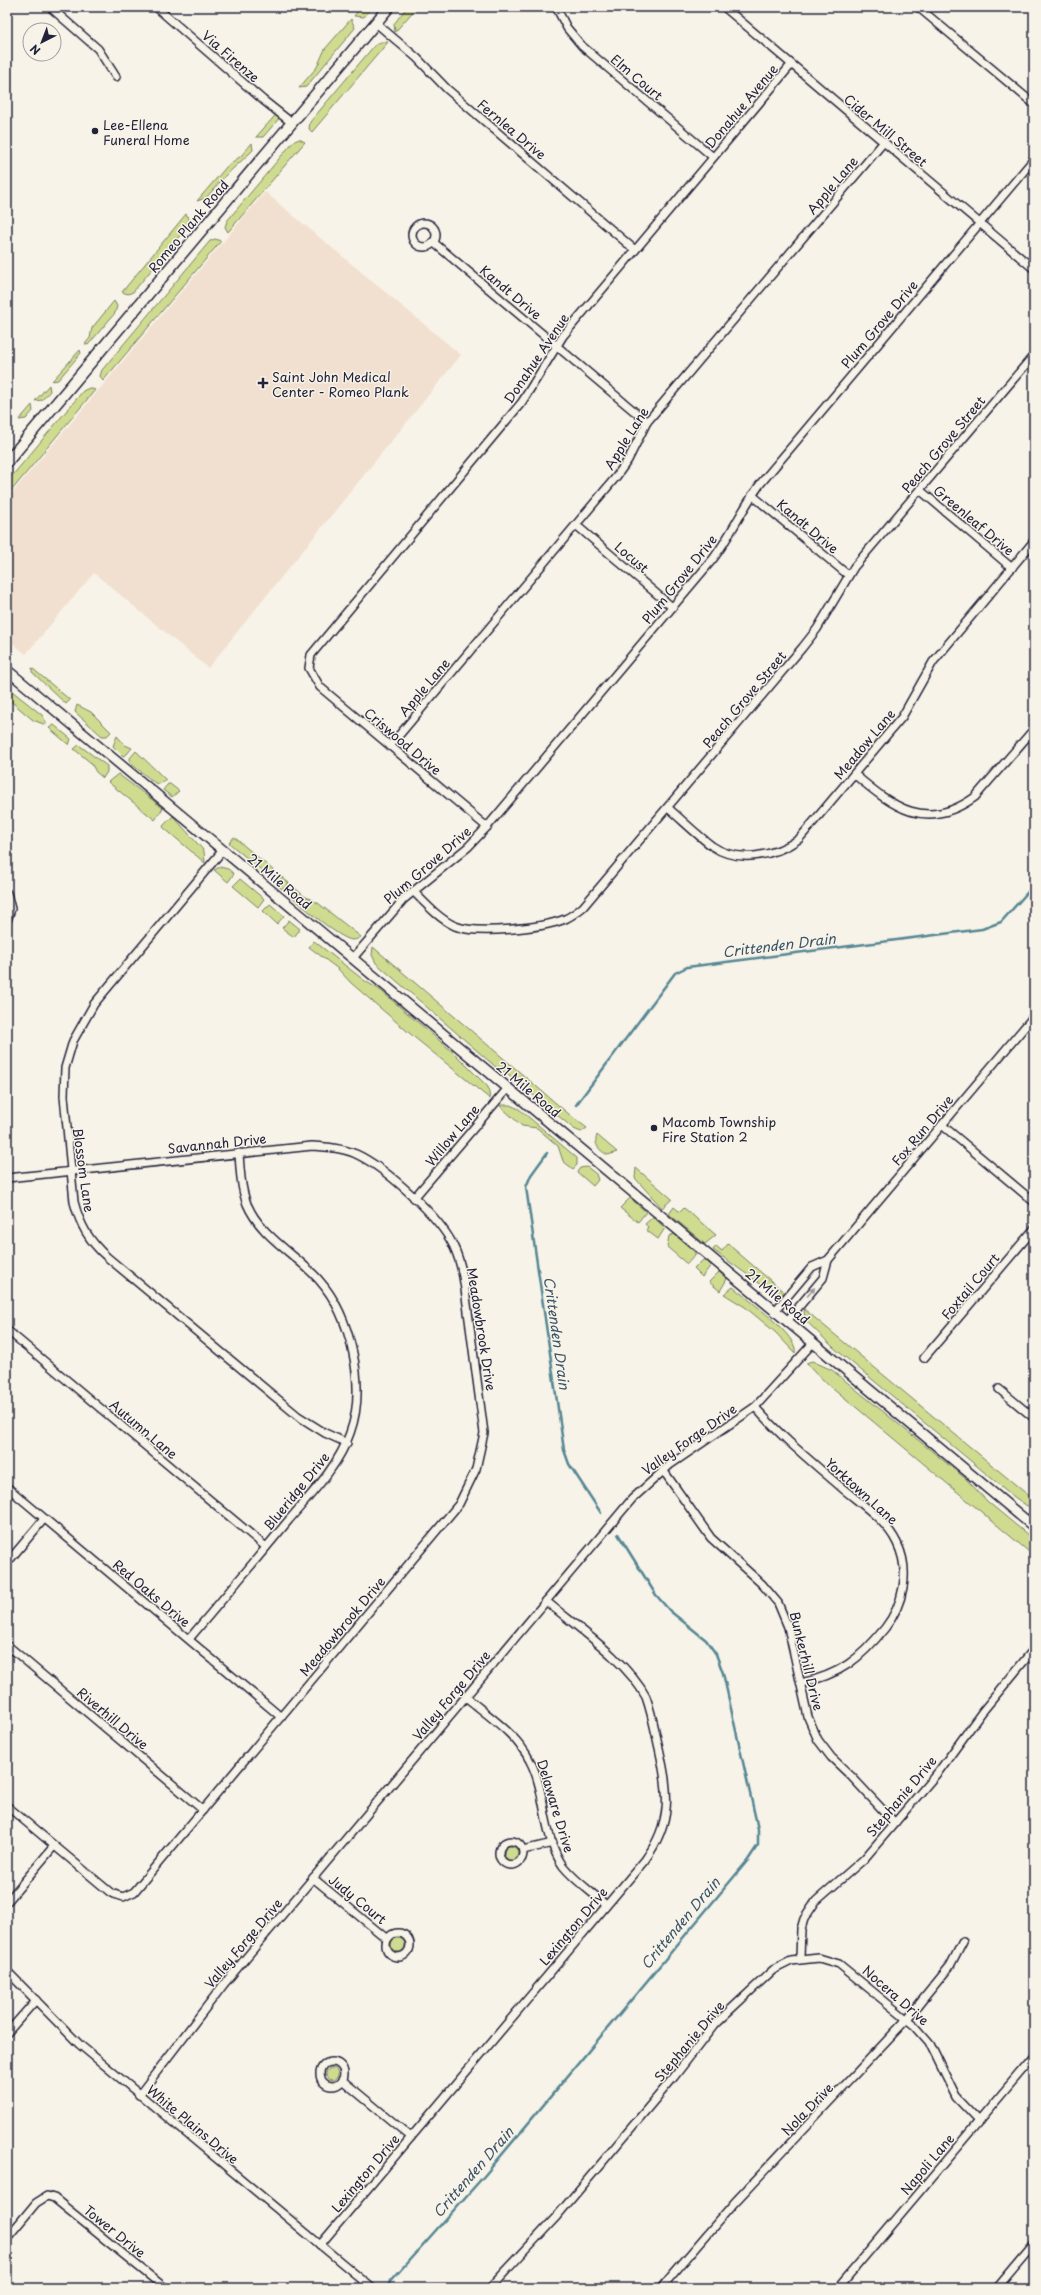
<svg xmlns="http://www.w3.org/2000/svg" width="1041" height="2295" viewBox="0 0 1041 2295" font-family="'Playpen Sans',sans-serif">
<style>
.built{fill:#f1e0cf}
.grass{fill:#cfdc8f;stroke:#787f65}
.lines{fill:none;stroke-linecap:round;stroke-linejoin:round}
.stream{stroke:#548693;stroke-width:2.5}
.minor-casing{stroke:#22223b;stroke-width:10}
.tertiary-casing{stroke:#22223b;stroke-width:12}
.secondary-casing{stroke:#22223b;stroke-width:13}
.minor{stroke:#f7f3e8;stroke-width:7}
.tertiary{stroke:#f7f3e8;stroke-width:9}
.secondary{stroke:#f7f3e8;stroke-width:10}
.oneway{fill:#97959a}
.poi-dot{fill:#22223b;stroke:#f7f3e8;stroke-width:1.5}
.labels{text-anchor:middle;dominant-baseline:central;stroke-width:3;stroke-linejoin:round;paint-order:stroke}
.street-label{font-size:13px;fill:#22223b;stroke:#f7f3e8}
.poi-label{font-size:13px;fill:#22223b;stroke:#f7f3e8;text-anchor:start}
.water-label{font-size:14px;font-style:italic;fill:#3b5467;stroke:#f7f3e8}
</style>
<rect width="100%" height="100%" fill="#f7f3e8"/>
<filter id="ink" filterUnits="userSpaceOnUse"><feTurbulence type="fractalNoise" baseFrequency=".025" numOctaves="2"/><feDisplacementMap in="SourceGraphic" scale="8" xChannelSelector="R" yChannelSelector="G"/><feConvolveMatrix kernelMatrix="1 2 1 2 8 2 1 2 1" color-interpolation-filters="sRGB"/></filter>
<g filter="url(#ink)">
<polygon class="built" points="265,192 461,355 208,668 94,573 26,654 7,639 7,499"/>
<g class="grass">
<polygon points="361,7 373,7 364,17 354,16"/>
<polygon points="407,7 417,7 395,32 394,24"/>
<polygon points="351,19 355,28 306,87 299,88 317,67 325,49"/>
<polygon points="381,42 388,42 312,132 309,129 310,122 374,46"/>
<polygon points="281,109 282,115 263,137 256,137"/>
<polygon points="299,139 305,142 228,232 225,227 227,221 293,142"/>
<polygon points="252,143 253,150 250,153 226,175 206,198 197,201 228,165 241,156"/>
<polygon points="186,214 190,221 187,227 133,292 128,294 122,292"/>
<polygon points="215,239 221,241 103,381 100,376 102,370 210,241"/>
<polygon points="114,301 117,306 115,313 88,345 85,344 90,338 92,328"/>
<polygon points="80,350 81,353 58,380 52,381"/>
<polygon points="49,385 50,391 42,400 35,401"/>
<polygon points="89,388 95,390 7,496 7,482 83,391"/>
<polygon points="32,405 33,411 26,419 19,420"/>
<polygon points="32,668 70,700 66,704 32,672"/>
<polygon points="7,687 42,715 46,722 46,725 33,720 7,698"/>
<polygon points="77,705 91,712 111,732 107,736 102,736 75,712"/>
<polygon points="54,725 71,739 69,745 49,728"/>
<polygon points="117,736 125,745 132,748 127,754 123,756 113,746"/>
<polygon points="79,745 107,766 107,772 103,778 96,772 91,763 74,749"/>
<polygon points="136,751 166,780 159,784 155,783 130,763 130,758"/>
<polygon points="118,774 163,808 155,820 108,782"/>
<polygon points="168,784 170,784 179,791 172,797 163,790"/>
<polygon points="173,816 204,851 205,863 164,828 163,826"/>
<polygon points="234,837 274,871 267,875 229,843"/>
<polygon points="220,867 228,869 234,874 228,882 214,870"/>
<polygon points="277,876 280,876 289,883 285,888 282,889 272,879"/>
<polygon points="240,879 264,899 258,907 233,886"/>
<path d="M295,888L304,896L318,903L361,937C358,939 355,940 352,940C338,938 303,906 291,896Z"/>
<polygon points="270,904 284,916 277,924 263,911"/>
<polygon points="289,920 300,929 294,937 282,928"/>
<polygon points="314,941 365,981 380,990 454,1053 488,1087 490,1099 414,1037 351,983 338,969 309,947"/>
<polygon points="373,947 571,1116 587,1128 581,1132 574,1129 508,1074 497,1068 376,963 372,955"/>
<polygon points="503,1105 510,1105 519,1109 577,1158 577,1165 573,1169 563,1161 558,1146 537,1128 522,1126 500,1106"/>
<path d="M597,1135L617,1152L608,1155C600,1151 593,1145 597,1135Z"/>
<polygon points="587,1167 596,1174 598,1180 593,1186 577,1172 580,1168"/>
<polygon points="636,1168 672,1199 662,1208 635,1178"/>
<polygon points="630,1198 646,1212 638,1222 620,1208"/>
<polygon points="674,1207 680,1212 684,1208 716,1235 705,1244 669,1214"/>
<polygon points="653,1217 665,1228 658,1239 646,1230 648,1227 645,1224"/>
<polygon points="674,1234 695,1252 695,1255 687,1264 667,1247 669,1236"/>
<polygon points="728,1244 785,1293 779,1295 773,1293 713,1250 716,1246 722,1251"/>
<polygon points="704,1259 711,1265 702,1277 694,1269"/>
<polygon points="719,1272 727,1279 720,1291 709,1282"/>
<path d="M733,1287C746,1298 800,1337 795,1353L775,1332L745,1307L724,1294Z"/>
<polygon points="804,1309 1034,1500 1034,1505 1027,1506 1013,1496 833,1347 805,1320"/>
<polygon points="812,1361 832,1370 966,1479 988,1502 1034,1540 1034,1556 815,1373 806,1363"/>
<circle cx="511" cy="1853" r="7"/>
<circle cx="398" cy="1945" r="7"/>
<circle cx="332" cy="2074" r="6"/>
</g>
<g class="lines">
<g class="stream">
<polyline points="576,1105 675,973 687,967 982,929 1001,922 1034,885"/>
<polyline points="547,1153 531,1175 526,1187 564,1450 569,1464 601,1513"/>
<polyline points="389,2283 485,2175 748,1860 758,1845 758,1829 723,1673 716,1654 706,1640 670,1611 656,1595 618,1534"/>
</g>
<defs>
<g id="minor">
<polyline points="50,7 98,49 116,77"/>
<polyline points="156,7 263,100 292,123"/>
<polyline points="556,7 567,28 582,46 713,157"/>
<polyline points="724,7 1034,269"/>
<polyline points="918,7 1034,104"/>
<polyline points="376,23 417,58 447,89 635,250"/>
<circle cx="424" cy="235" r="12"/>
<polyline points="433,242 647,422"/>
<polyline points="920,490 1012,568"/>
<polyline points="752,495 848,575"/>
<polyline points="576,525 672,607"/>
<polyline points="390,746 616,477 628,460 647,422 883,143"/>
<path d="M854,774C894,808 926,832 975,797L1034,729"/>
<path d="M668,808C682,820 696,834 712,846C738,864 775,856 799,839L902,717L933,662L1034,541"/>
<polyline points="487,827 320,687 309,668 311,655 522,402 563,336 791,65"/>
<path d="M223,850L94,1004L73,1041L65,1068L64,1096L74,1202C80,1225 89,1241 107,1257L298,1416L325,1433L347,1443"/>
<path d="M413,891C425,903 439,919 455,926C477,935 543,928 565,919C572,916 577,912 583,907L802,648L817,629L854,567L1034,355"/>
<polyline points="7,893 11,909 7,921"/>
<path d="M353,958L404,899L468,847L487,827L713,559C731,535 743,507 761,483L1034,159"/>
<polyline points="942,1125 1034,1202"/>
<path d="M7,1178L312,1146C327,1147 342,1148 356,1154C386,1168 439,1216 453,1245C460,1259 463,1274 465,1289L484,1433L476,1469L459,1504L134,1892L123,1897L111,1893L7,1806"/>
<polyline points="414,1198 508,1088"/>
<polyline points="775,1311 812,1267 828,1260 1034,1016"/>
<polyline points="787,1321 823,1278 828,1260"/>
<polyline points="7,1330 266,1547"/>
<polyline points="924,1358 1034,1229"/>
<polyline points="999,1389 1034,1418"/>
<path d="M755,1407C781,1437 812,1462 842,1488C861,1504 886,1520 897,1543C911,1571 903,1605 885,1628C860,1659 840,1675 801,1683"/>
<polyline points="663,1470 711,1538 762,1584 778,1603 788,1627 808,1717 818,1740 831,1757 851,1776 895,1823"/>
<polyline points="7,1487 281,1717"/>
<polyline points="1028,1522 1034,1514"/>
<polyline points="7,1563 44,1519"/>
<path d="M189,1639C222,1600 255,1561 288,1521C311,1494 338,1467 350,1433C367,1387 351,1316 319,1280C296,1254 261,1237 247,1204C241,1188 240,1170 239,1153"/>
<polyline points="7,1645 203,1810"/>
<path d="M466,1697C488,1716 517,1734 530,1761C547,1793 542,1836 563,1866C575,1881 592,1892 606,1905"/>
<circle cx="511" cy="1853" r="12"/>
<polyline points="523,1850 553,1843"/>
<polyline points="313,1878 387,1939"/>
<polyline points="7,1902 54,1846"/>
<circle cx="398" cy="1945" r="12"/>
<polyline points="800,1958 801,1929 804,1919 816,1901 864,1859 939,1771 982,1712 1034,1649"/>
<polyline points="7,1971 79,2044 372,2288"/>
<polyline points="7,2033 36,2000"/>
<circle cx="332" cy="2074" r="12"/>
<polyline points="342,2080 411,2137"/>
<polyline points="139,2095 224,1984 632,1499 671,1464 755,1407 813,1343"/>
<polyline points="7,2238 36,2203 47,2196 54,2198 165,2288"/>
<path d="M320,2245L645,1860C673,1821 669,1793 659,1748C655,1731 652,1714 646,1697C627,1661 578,1628 546,1601"/>
<polyline points="490,2288 557,2216 674,2077 715,2024 773,1970 791,1961 819,1958 839,1964 915,2026 929,2042 956,2097 979,2121"/>
<polyline points="661,2288 734,2203 907,2019 950,1966 963,1941"/>
<polyline points="838,2288 1034,2056"/>
<polyline points="997,2288 1034,2244"/>
</g>
<polyline id="tertiary" points="7,670 1034,1527"/>
<polyline id="secondary" points="7,462 389,7"/>
</defs>
<use href="#minor" class="minor-casing"/>
<use href="#tertiary" class="tertiary-casing"/>
<use href="#secondary" class="secondary-casing"/>
<use href="#minor" class="minor"/>
<use href="#tertiary" class="tertiary"/>
<use href="#secondary" class="secondary"/>
</g>
<defs><path id="oneway-solid" d="M-6-.8H1V-3.2L6.5 0L1 3.2V.8H-6Z"/></defs>
<use class="oneway" href="#oneway-solid" transform="translate(811 1292) rotate(-50)"/>
</g>
<g class="poi-dot">
<circle cx="95" cy="131" r="4"/>
<path d="M261 377h4v4h4v4h-4v4h-4v-4h-4v-4h4z"/>
<circle cx="654" cy="1128" r="4"/>
</g>
<g class="labels">
<g class="street-label">
<text transform="translate(231 56) rotate(41)">Via Firenze</text>
<text transform="translate(637 77) rotate(40)">Elm Court</text>
<text transform="translate(741 106) rotate(-50)">Donahue Avenue</text>
<text transform="translate(512 129) rotate(40)">Fernlea Drive</text>
<text transform="translate(886 130) rotate(40)">Cider Mill Street</text>
<text transform="translate(832 185) rotate(-50)">Apple Lane</text>
<text transform="translate(188 226) rotate(-50)">Romeo Plank Road</text>
<text transform="translate(511 292) rotate(40)">Kandt Drive</text>
<text transform="translate(879 324) rotate(-50)">Plum Grove Drive</text>
<text transform="translate(536 358) rotate(-56)">Donahue Avenue</text>
<text transform="translate(626 438) rotate(-58)">Apple Lane</text>
<text transform="translate(943 444) rotate(-50)">Peach Grove Street</text>
<text transform="translate(974 520) rotate(40)">Greenleaf Drive</text>
<text transform="translate(808 526) rotate(40)">Kandt Drive</text>
<text transform="translate(632 557) rotate(40)">Locust</text>
<text transform="translate(679 579) rotate(-51)">Plum Grove Drive</text>
<text transform="translate(424 687) rotate(-50)">Apple Lane</text>
<text transform="translate(744 699) rotate(-50)">Peach Grove Street</text>
<text transform="translate(403 741) rotate(40)">Criswood Drive</text>
<text transform="translate(864 744) rotate(-50)">Meadow Lane</text>
<text transform="translate(427 865) rotate(-41)">Plum Grove Drive</text>
<text transform="translate(280 881) rotate(40)">21 Mile Road</text>
<text transform="translate(529 1089) rotate(40)">21 Mile Road</text>
<text transform="translate(922 1130) rotate(-50)">Fox Run Drive</text>
<text transform="translate(452 1135) rotate(-50)">Willow Lane</text>
<text transform="translate(217 1143) rotate(-6)">Savannah Drive</text>
<text transform="translate(84 1170) rotate(82)">Blossom Lane</text>
<text transform="translate(970 1286) rotate(-50)">Foxtail Court</text>
<text transform="translate(778 1296) rotate(40)">21 Mile Road</text>
<text transform="translate(482 1329) rotate(81)">Meadowbrook Drive</text>
<text transform="translate(144 1429) rotate(40)">Autumn Lane</text>
<text transform="translate(689 1439) rotate(-35)">Valley Forge Drive</text>
<text transform="translate(296 1491) rotate(-51)">Blueridge Drive</text>
<text transform="translate(862 1491) rotate(42)">Yorktown Lane</text>
<text transform="translate(152 1593) rotate(40)">Red Oaks Drive</text>
<text transform="translate(342 1626) rotate(-50)">Meadowbrook Drive</text>
<text transform="translate(807 1661) rotate(76)">Bunkerhill Drive</text>
<text transform="translate(451 1695) rotate(-50)">Valley Forge Drive</text>
<text transform="translate(113 1718) rotate(40)">Riverhill Drive</text>
<text transform="translate(901 1796) rotate(-50)">Stephanie Drive</text>
<text transform="translate(556 1806) rotate(73)">Delaware Drive</text>
<text transform="translate(358 1899) rotate(39)">Judy Court</text>
<text transform="translate(573 1926) rotate(-50)">Lexington Drive</text>
<text transform="translate(243 1943) rotate(-50)">Valley Forge Drive</text>
<text transform="translate(896 1995) rotate(41)">Nocera Drive</text>
<text transform="translate(689 2041) rotate(-50)">Stephanie Drive</text>
<text transform="translate(807 2109) rotate(-46)">Nola Drive</text>
<text transform="translate(193 2124) rotate(40)">White Plains Drive</text>
<text transform="translate(927 2164) rotate(-50)">Napoli Lane</text>
<text transform="translate(365 2173) rotate(-50)">Lexington Drive</text>
<text transform="translate(115 2231) rotate(39)">Tower Drive</text>
</g>
<g class="poi-label">
<text x="103" y="124">Lee-Ellena<tspan x="103" dy="15">Funeral Home</tspan></text>
<text x="272" y="376">Saint John Medical<tspan x="272" dy="15">Center - Romeo Plank</tspan></text>
<text x="662" y="1121">Macomb Township<tspan x="662" dy="15">Fire Station 2</tspan></text>
</g>
<g class="water-label">
<text transform="translate(779 945) rotate(-7)">Crittenden Drain</text>
<text transform="translate(557 1333) rotate(82)">Crittenden Drain</text>
<text transform="translate(680 1923) rotate(-50)">Crittenden Drain</text>
<text transform="translate(473 2172) rotate(-49)">Crittenden Drain</text>
</g>
</g>
<rect width="1041" height="2295" fill="none" stroke="#f7f3e8" stroke-width="24"/>
<rect x="12" y="12" width="1017" height="2271" fill="none" stroke="#22223b" stroke-width="1.5" filter="url(#ink)"/>
<g transform="translate(42 42) rotate(222)"><circle r="19" fill="#f7f3e8" stroke="#a29fa3"/>
<path d="M0-3L7 15L0 10L-7 15Z" fill="#22223b"/>
<text y="-6" font-size="11" font-weight="bold" text-anchor="middle" fill="#22223b">N</text>
</g>
</svg>
